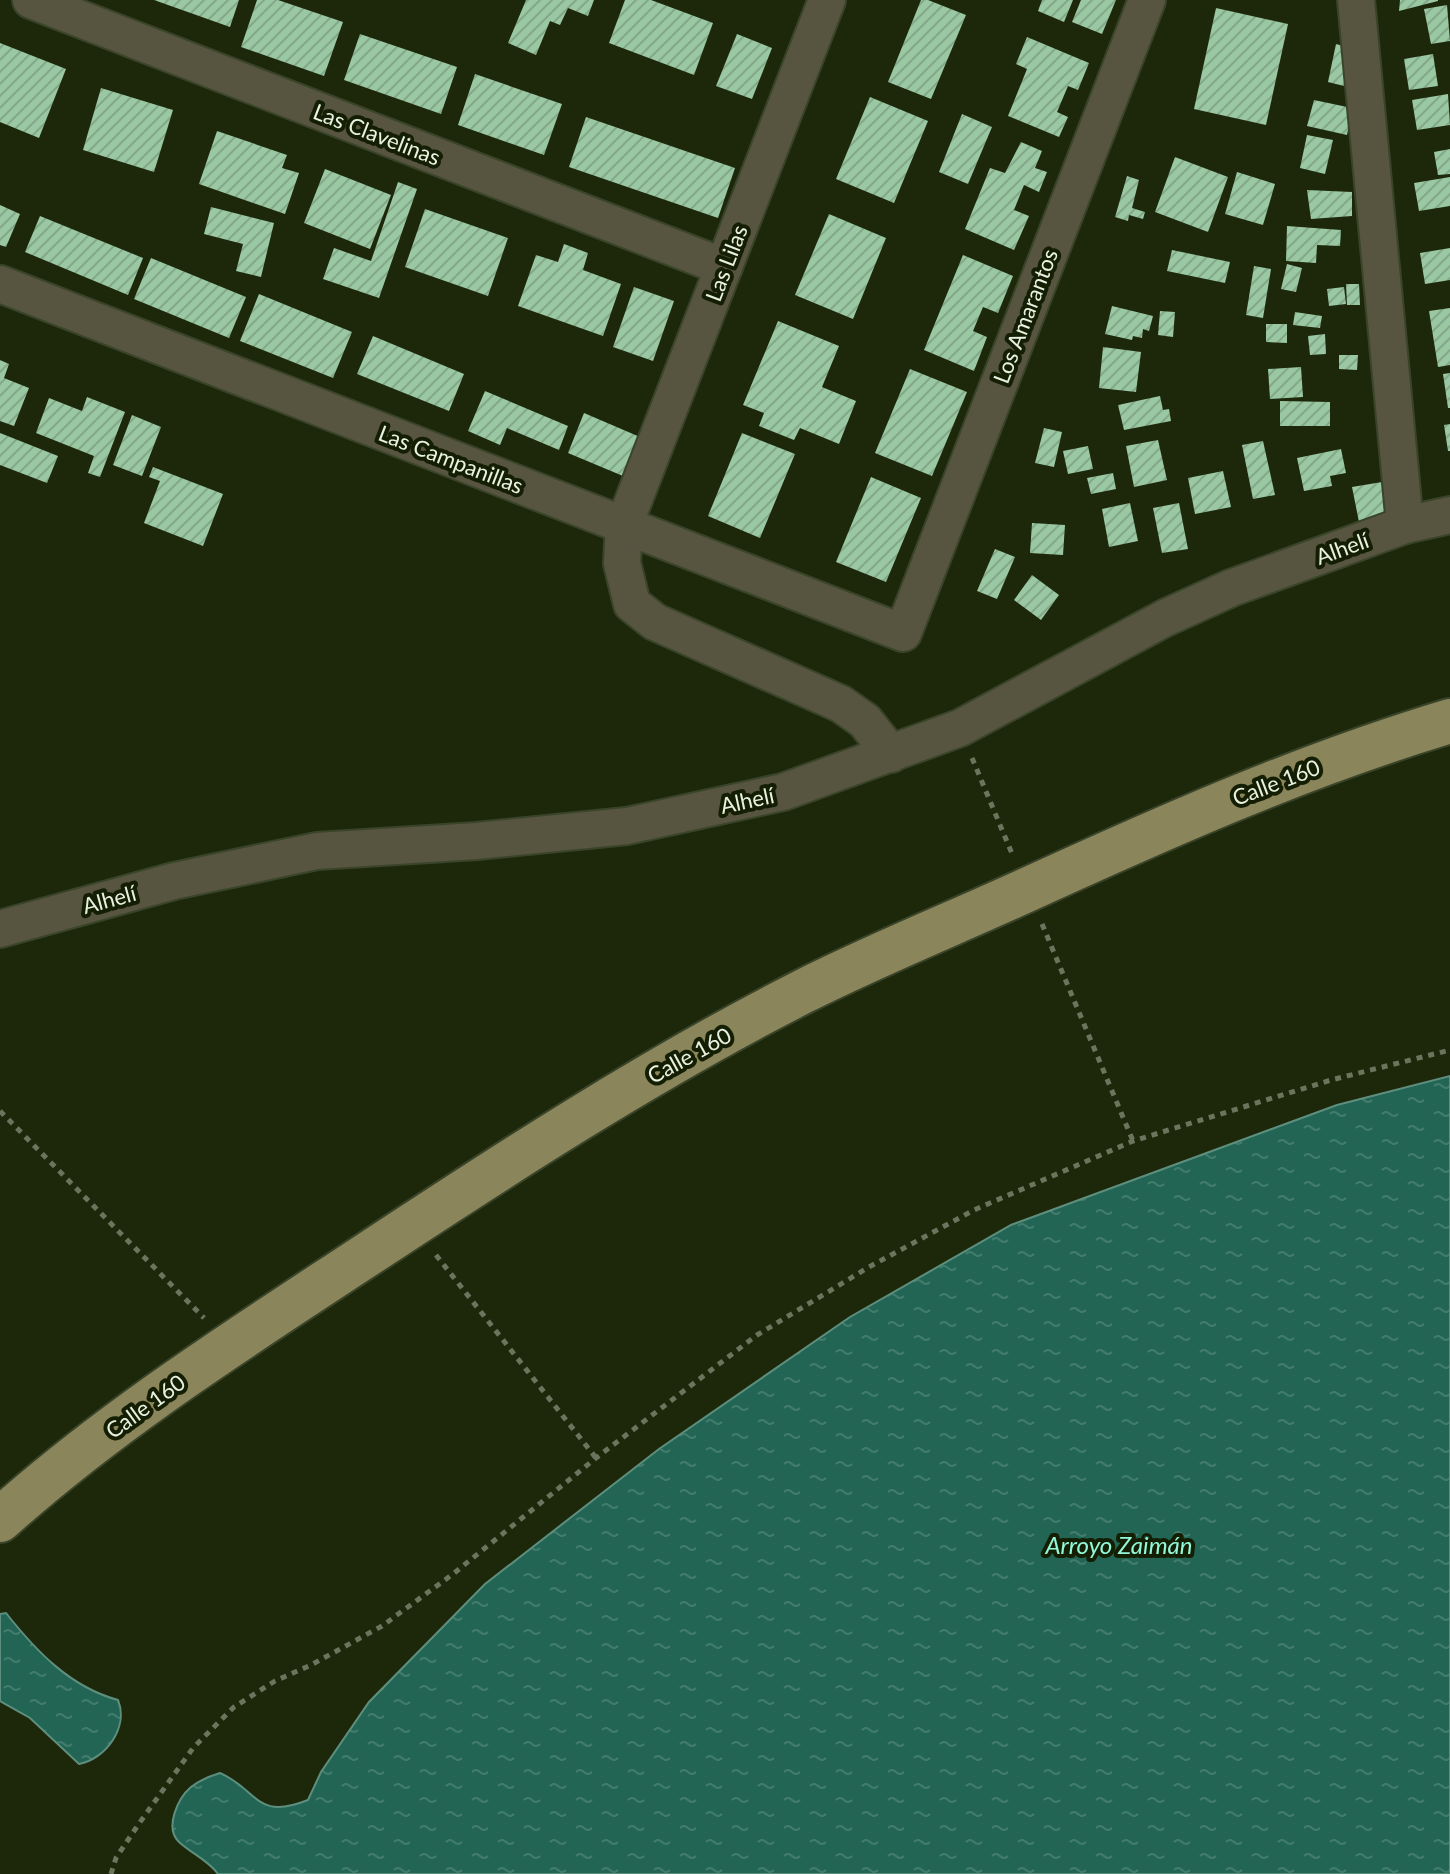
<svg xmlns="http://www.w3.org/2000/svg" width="1450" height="1874" viewBox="0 0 1450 1874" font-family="Lato,sans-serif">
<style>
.water{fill:url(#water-ripples);stroke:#5e8f7e;stroke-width:2}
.building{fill:url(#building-hatch)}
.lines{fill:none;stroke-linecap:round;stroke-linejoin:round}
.minor-casing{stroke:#3a4429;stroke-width:40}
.major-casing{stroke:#3a4429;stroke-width:48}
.path{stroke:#6b755d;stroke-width:5;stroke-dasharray:6 6;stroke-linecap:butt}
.minor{stroke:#575540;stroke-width:36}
.major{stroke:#8a855a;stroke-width:44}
.labels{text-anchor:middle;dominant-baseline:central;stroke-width:8;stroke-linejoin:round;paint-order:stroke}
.street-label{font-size:22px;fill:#e9f1e0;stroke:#141e03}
.water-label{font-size:24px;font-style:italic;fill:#93f7da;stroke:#141e03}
</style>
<defs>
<pattern id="water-ripples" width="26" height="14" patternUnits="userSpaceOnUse" patternTransform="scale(2)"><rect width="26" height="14" fill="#226554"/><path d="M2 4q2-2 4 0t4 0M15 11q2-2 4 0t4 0" fill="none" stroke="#427c6c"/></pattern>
<pattern id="building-hatch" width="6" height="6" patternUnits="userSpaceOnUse" patternTransform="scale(2)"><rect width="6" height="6" fill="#99c8a2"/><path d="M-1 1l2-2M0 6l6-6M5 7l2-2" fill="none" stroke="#84a88a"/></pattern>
</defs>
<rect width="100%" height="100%" fill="#1d280b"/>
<g class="water">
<path d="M1450,1076V1874H218C208,1860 192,1854 179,1842C164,1828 178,1798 191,1787C200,1780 210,1776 220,1773C259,1790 255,1821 308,1800L321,1772L369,1702L485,1584L659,1449L850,1317L1011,1225L1337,1105Z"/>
<path d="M6,1613C36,1651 70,1687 118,1700C129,1727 106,1759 79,1764L30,1718L0,1701V1614Z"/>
</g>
<g class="building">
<polygon points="154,0 239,0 230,27"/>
<polygon points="257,0 278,0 343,22 324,76 241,47"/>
<polygon points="526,0 594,0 588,16 568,8 560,25 550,21 536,55 508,43"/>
<polygon points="625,0 651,0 713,23 694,75 609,43"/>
<polygon points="921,0 928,0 966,15 931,99 888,82"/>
<polygon points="1042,0 1073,0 1064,22 1038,11"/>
<polygon points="1081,0 1116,0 1102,34 1072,22"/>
<polygon points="1400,0 1438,0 1438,1 1399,11"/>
<polygon points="1447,5 1450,41 1431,44 1424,9"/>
<polygon points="1216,8 1288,24 1266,125 1194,109"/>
<polygon points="360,34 457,67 441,114 344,80"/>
<polygon points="737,34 772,48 752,99 716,86"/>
<polygon points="1027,37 1089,63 1078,90 1068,86 1057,112 1068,117 1059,137 1008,116 1027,69 1016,64"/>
<polygon points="0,43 66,69 39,138 0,122"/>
<polygon points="1336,44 1354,49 1348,87 1328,82"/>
<polygon points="1433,54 1438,86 1409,90 1404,59"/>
<polygon points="475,74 562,104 544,155 458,125"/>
<polygon points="101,88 173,110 154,172 83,150"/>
<polygon points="1448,94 1450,125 1417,130 1412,100"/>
<polygon points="870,97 928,121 894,203 836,179"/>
<polygon points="1314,100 1352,108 1347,135 1307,126"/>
<polygon points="962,114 992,127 968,184 939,172"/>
<polygon points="586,117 735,168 718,218 569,167"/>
<polygon points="217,131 287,155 282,168 299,173 285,214 199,184"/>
<polygon points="1307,135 1333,140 1325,174 1300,168"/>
<polygon points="1021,142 1042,151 1035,168 1047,172 1039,192 1024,185 1014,210 1029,216 1014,250 965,229 990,168 1005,173"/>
<polygon points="1450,149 1450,174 1438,175 1434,152"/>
<polygon points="1175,157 1228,177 1208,232 1155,212"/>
<polygon points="325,169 391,195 370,249 304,223"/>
<polygon points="1237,172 1275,184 1263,225 1225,214"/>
<polygon points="1127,176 1139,180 1132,208 1145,212 1143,219 1129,215 1128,221 1115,217"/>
<polygon points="1450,177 1450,206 1419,211 1414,183"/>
<polygon points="398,182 417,189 379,298 323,279 334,248 371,261"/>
<polygon points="1307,190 1352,192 1352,216 1311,219"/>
<polygon points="0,205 20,214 6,247 0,245"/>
<polygon points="211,207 274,223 261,277 236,271 243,244 204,234"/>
<polygon points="425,209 508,238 488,296 405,267"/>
<polygon points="829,214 886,238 853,319 795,295"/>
<polygon points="40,216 143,258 128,295 25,252"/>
<polygon points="1287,226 1341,230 1340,246 1317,245 1316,263 1286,261"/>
<polygon points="564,244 588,253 583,270 621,284 603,336 518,306 536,255 558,262"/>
<polygon points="1450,248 1450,280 1425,284 1420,253"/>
<polygon points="1172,250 1230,262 1225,283 1167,271"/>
<polygon points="963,255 1013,276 998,313 983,307 973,331 987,337 974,371 924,350"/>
<polygon points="151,258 246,297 229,338 134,299"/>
<polygon points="1287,264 1302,268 1296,292 1281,289"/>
<polygon points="1254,266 1271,269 1263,318 1246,315"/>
<polygon points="1346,284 1359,284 1360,305 1347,305"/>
<polygon points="634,287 674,301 653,361 613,347"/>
<polygon points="1344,287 1346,304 1329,306 1327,289"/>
<polygon points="259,294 352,332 333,378 240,341"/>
<polygon points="1112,306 1153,316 1149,331 1143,329 1142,338 1133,336 1132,340 1105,334"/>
<polygon points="1450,308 1450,365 1438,367 1429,311"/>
<polygon points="1160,311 1175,312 1173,337 1158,335"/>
<polygon points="1295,312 1322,316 1320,328 1293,325"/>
<polygon points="778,321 839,346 822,387 856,401 839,444 800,428 794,440 759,426 764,413 743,405"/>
<polygon points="1266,324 1287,324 1287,343 1266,342"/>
<polygon points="1325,334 1326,354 1310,355 1308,336"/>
<polygon points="373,336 464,374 449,411 357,374"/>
<polygon points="1103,347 1141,352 1136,392 1099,388"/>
<polygon points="1339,355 1358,355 1357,370 1339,369"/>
<polygon points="0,360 9,364 4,378 29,388 14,426 0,421"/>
<polygon points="1301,367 1303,397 1270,399 1268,369"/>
<polygon points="910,369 967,392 932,476 875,453"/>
<polygon points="1450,373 1450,408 1448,408 1443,374"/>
<polygon points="485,391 568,426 559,450 507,428 500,445 468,431"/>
<polygon points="1160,396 1163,410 1169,409 1171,421 1124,430 1118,405"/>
<polygon points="87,397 125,412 100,477 88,473 94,456 36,433 49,398 82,411"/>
<polygon points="1280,401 1330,402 1330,426 1280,426"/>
<polygon points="584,413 640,437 623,476 568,453"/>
<polygon points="132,415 161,427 142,476 113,465"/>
<polygon points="1450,424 1450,451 1448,451 1444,425"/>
<polygon points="1044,428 1062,432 1054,467 1035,463"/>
<polygon points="0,433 58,456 47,483 0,465"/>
<polygon points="742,433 795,454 760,538 708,516"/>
<polygon points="1158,440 1167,480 1134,487 1126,446"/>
<polygon points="1263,441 1275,495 1253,499 1242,445"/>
<polygon points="1088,446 1093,469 1068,474 1063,451"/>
<polygon points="1341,449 1346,473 1330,476 1332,486 1304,491 1297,458"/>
<polygon points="153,467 223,494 203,546 144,523 160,481 149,477"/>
<polygon points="1223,471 1231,507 1195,514 1188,478"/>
<polygon points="1113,473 1116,489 1091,494 1087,478"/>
<polygon points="871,477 921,498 886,582 836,562"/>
<polygon points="1382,482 1389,516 1359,522 1352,487"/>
<polygon points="1130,503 1138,541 1109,547 1102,509"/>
<polygon points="1179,503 1188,549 1162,553 1153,508"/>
<polygon points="1032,523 1065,525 1063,555 1030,553"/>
<polygon points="995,549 1015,557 997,599 977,591"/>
<polygon points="1032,575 1059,595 1041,620 1014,600"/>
</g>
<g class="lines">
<defs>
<g id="minor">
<polyline points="31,0 724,267"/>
<polyline points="827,0 624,525 622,563 632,604 655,622 841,704 865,721 891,754"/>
<polyline points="1356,0 1405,525"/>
<polyline points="0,284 903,633 1147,0"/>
<polyline points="0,929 174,881 317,851 477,841 627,826 783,792 960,728 1165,618 1231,588 1405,525 1450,515"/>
</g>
<path id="major" d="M0,1520C110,1421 236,1341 359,1260C503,1165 649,1070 802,992C877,954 955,923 1031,888C1169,825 1304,765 1450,721"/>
</defs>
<use href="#minor" class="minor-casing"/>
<use href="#major" class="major-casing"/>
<g class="path">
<polyline points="972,758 1013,856"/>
<polyline points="1042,924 1133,1141"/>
<polyline points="0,1111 204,1318"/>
<polyline points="436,1255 596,1458"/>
<polyline points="111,1874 116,1858 138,1825 193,1748 234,1707 275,1681 311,1665 382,1626 453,1574 596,1458 757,1335 869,1267 974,1210 1133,1141 1331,1080 1450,1050"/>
</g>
<use href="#minor" class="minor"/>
<use href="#major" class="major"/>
</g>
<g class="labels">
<g class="street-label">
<text transform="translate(377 134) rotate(21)">Las Clavelinas</text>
<text transform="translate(726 263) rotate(-69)">Las Lilas</text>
<text transform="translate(1025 316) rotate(-69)">Los Amarantos</text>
<text transform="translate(451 459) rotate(21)">Las Campanillas</text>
<text transform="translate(1342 548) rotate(-20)">Alhelí</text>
<text transform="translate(1276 782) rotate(-21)">Calle 160</text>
<text transform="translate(747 800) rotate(-12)">Alhelí</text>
<text transform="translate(109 899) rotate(-15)">Alhelí</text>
<text transform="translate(689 1055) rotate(-29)">Calle 160</text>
<text transform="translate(145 1406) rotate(-36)">Calle 160</text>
</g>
<g class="water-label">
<text x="1119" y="1544">Arroyo Zaimán</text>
</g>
</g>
</svg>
